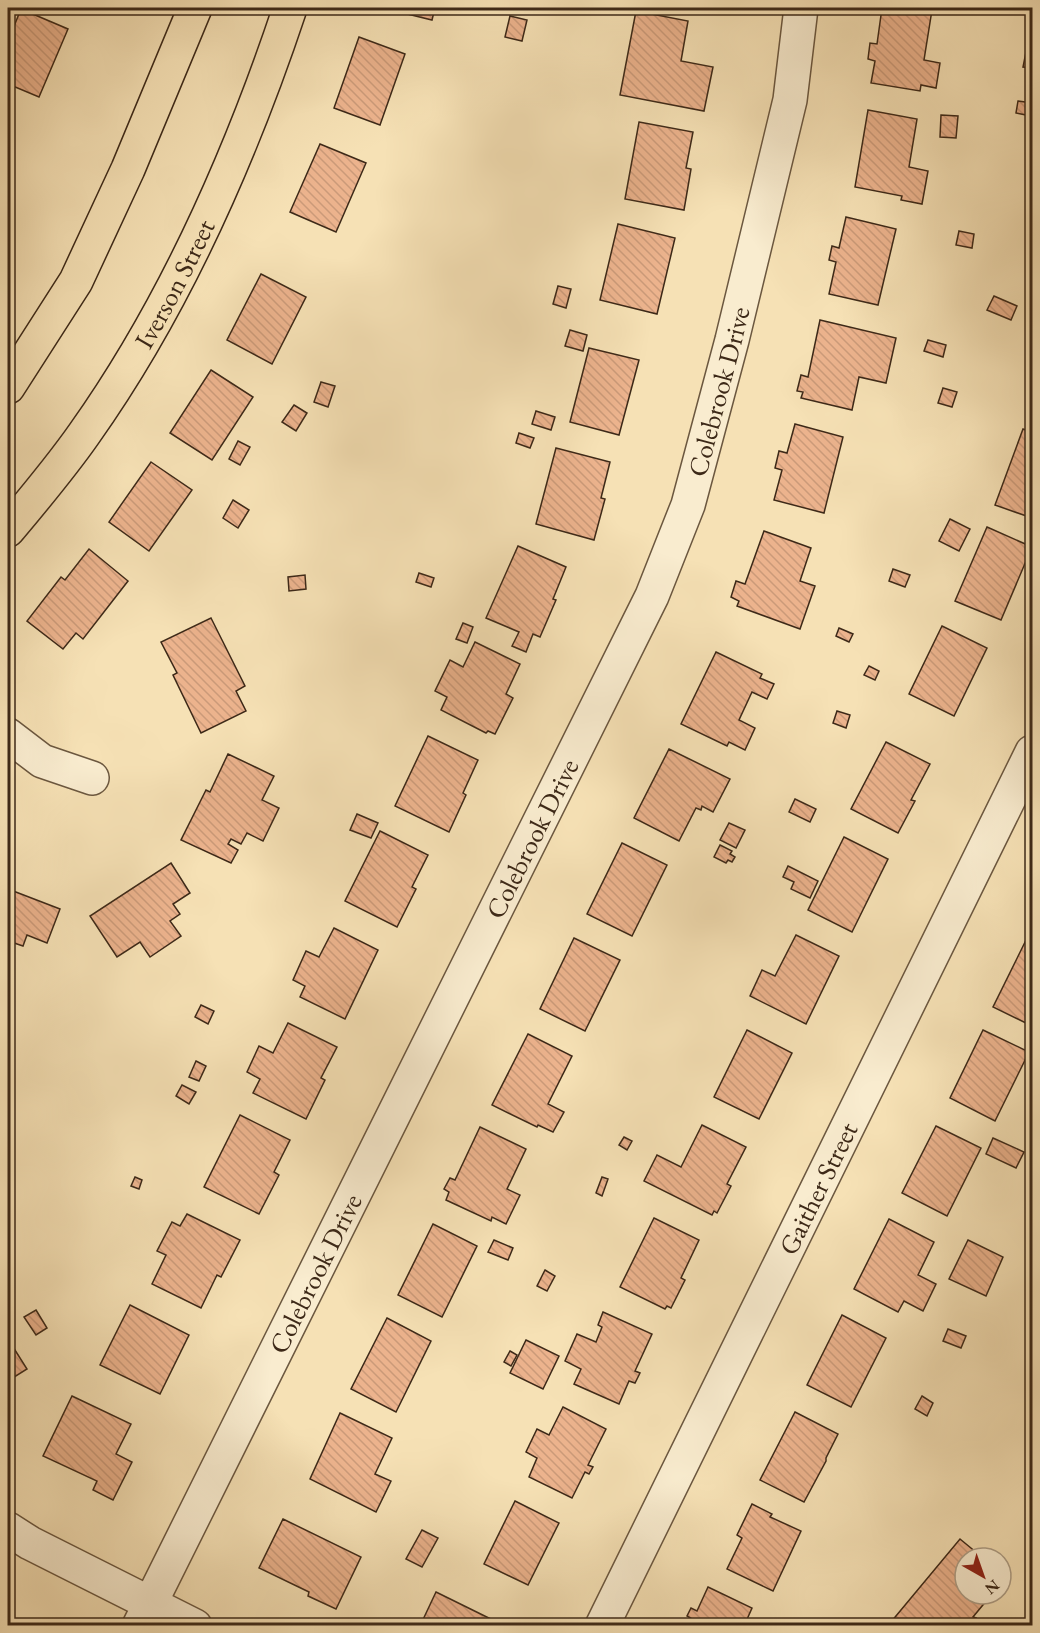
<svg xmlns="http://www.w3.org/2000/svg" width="1040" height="1633" viewBox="0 0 1040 1633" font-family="'EB Garamond',serif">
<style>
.building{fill:url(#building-back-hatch);stroke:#3d2918;stroke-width:1.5}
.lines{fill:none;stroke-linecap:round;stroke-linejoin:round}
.minor-casing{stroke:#6b573f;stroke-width:36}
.major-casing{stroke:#3d2918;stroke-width:36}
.minor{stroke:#f9eccf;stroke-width:33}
.major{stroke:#f6e1b5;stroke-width:33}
.labels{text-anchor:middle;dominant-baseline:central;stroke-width:4.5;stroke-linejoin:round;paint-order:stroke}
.street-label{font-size:27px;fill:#3d2918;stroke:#f9eccf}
</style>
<defs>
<pattern id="building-back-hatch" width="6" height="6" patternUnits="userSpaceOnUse" patternTransform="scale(1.5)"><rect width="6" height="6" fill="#ecb38d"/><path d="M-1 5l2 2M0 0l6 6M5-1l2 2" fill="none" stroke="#cb9a79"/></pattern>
</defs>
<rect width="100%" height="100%" fill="#f6e1b5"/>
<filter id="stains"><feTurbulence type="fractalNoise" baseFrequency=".00333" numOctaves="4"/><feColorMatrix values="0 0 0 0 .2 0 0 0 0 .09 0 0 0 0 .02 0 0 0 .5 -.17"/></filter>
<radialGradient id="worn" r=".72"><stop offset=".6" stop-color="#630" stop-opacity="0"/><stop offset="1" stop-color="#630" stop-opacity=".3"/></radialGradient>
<g class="building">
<polygon points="383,8 435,8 432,20"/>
<polygon points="882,8 917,8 932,10 924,60 940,63 936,88 921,85 920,91 871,83 875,61 868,59 870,43 877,44"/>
<polygon points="21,9 68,29 39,97 8,84 8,41"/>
<polygon points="636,11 688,21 681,61 713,67 704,111 620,95"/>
<polygon points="510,16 527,20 522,41 505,37"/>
<polygon points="359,37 405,54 380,125 334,108"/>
<polygon points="1026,52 1032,54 1032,68 1023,67"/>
<polygon points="1018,101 1032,103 1031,116 1016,113"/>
<polygon points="868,110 917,119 909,167 928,171 922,204 901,200 902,196 855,187"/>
<polygon points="941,115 958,116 956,138 940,137"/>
<polygon points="639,122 693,132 686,168 691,169 684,210 625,199"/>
<polygon points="320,144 366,163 336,232 290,212"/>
<polygon points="846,217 896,229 878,305 829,294 836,262 829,260 832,246 839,248"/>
<polygon points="618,224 675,238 657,314 600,300"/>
<polygon points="959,231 974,234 972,248 956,245"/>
<polygon points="261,274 306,297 272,364 227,340"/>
<polygon points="558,286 571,289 566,308 553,304"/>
<polygon points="994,296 1017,306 1011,320 987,310"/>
<polygon points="820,320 896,338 886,383 859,377 852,410 801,398 803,392 797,391 801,375 808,377"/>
<polygon points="570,330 587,335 583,351 565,346"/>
<polygon points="928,340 946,345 943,357 924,351"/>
<polygon points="589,348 639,360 619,435 570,422"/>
<polygon points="211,370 253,397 212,460 170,433"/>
<polygon points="321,382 335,386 328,407 314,402"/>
<polygon points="943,388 957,392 952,407 938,403"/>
<polygon points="294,405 307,413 296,431 282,422"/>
<polygon points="536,411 555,417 551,430 532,424"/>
<polygon points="795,424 843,437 824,513 774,500 782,470 775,468 779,451 787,453"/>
<polygon points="1023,429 1032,432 1032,518 995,505"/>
<polygon points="519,433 534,438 530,448 516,443"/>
<polygon points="238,441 250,447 240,465 229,459"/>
<polygon points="556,448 610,462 601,498 605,499 594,540 536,524"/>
<polygon points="151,462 192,490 149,551 109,522"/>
<polygon points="233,500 249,510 238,528 223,518"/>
<polygon points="950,519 970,529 959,551 939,541"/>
<polygon points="987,527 1032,547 1001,620 955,601"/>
<polygon points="764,531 811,548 800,581 815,586 800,629 737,606 739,601 731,597 736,581 745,584"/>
<polygon points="518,546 566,567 553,599 556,600 540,637 533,634 526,652 512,646 519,632 486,618"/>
<polygon points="89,549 128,581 83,639 76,633 63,649 27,621 61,577 65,580"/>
<polygon points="893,569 910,575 905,587 889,581"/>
<polygon points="419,573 434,578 431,587 416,582"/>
<polygon points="305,575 306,589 289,591 288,577"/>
<polygon points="211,618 245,686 236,691 246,711 201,733 173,675 177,673 161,642"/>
<polygon points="463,623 473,627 467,643 456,639"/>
<polygon points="942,626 987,648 954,716 909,694"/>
<polygon points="839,628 853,634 849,642 836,636"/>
<polygon points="475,642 520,664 506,694 513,698 495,734 488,731 486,733 441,710 447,697 435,691 450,660 463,667"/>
<polygon points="716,652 762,674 760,678 774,684 767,699 752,692 739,720 755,728 745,750 729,742 727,746 681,724"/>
<polygon points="869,666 879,671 875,680 864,675"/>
<polygon points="837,711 850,715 846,728 833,723"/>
<polygon points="428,736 478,760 463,793 466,795 449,832 395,806"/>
<polygon points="886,742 930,764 911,800 915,801 898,833 851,809"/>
<polygon points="669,749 730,779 713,812 702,806 701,810 696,808 679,841 634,818"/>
<polygon points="228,754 274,776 262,800 279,808 263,841 247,833 241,844 231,839 228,844 238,850 231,863 181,840 206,790 210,792"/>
<polygon points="795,799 816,809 810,822 789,812"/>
<polygon points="357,814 378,823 371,838 350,830"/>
<polygon points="729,823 745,830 736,848 720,840"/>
<polygon points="380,831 428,855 412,887 416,889 397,927 345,901"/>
<polygon points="844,837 888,859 852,932 808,910"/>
<polygon points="622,843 667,865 632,936 587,914"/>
<polygon points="720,845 732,851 730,854 735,857 732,862 728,860 726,863 714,857"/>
<polygon points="171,863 190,893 173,904 180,914 170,921 181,936 150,957 140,942 117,957 90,916"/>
<polygon points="788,866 818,881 810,898 791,889 794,882 783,877"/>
<polygon points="8,889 60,909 47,943 27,935 23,946 8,941"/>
<polygon points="334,928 378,950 345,1019 300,997 305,986 293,980 306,951 319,957"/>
<polygon points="1031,930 1032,931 1032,1026 993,1007"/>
<polygon points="796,935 839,956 806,1024 750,996 762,970 775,976"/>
<polygon points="574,938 620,960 585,1031 540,1009"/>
<polygon points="201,1005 214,1011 208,1024 195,1017"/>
<polygon points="288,1023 337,1047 321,1078 325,1080 306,1119 253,1093 260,1079 247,1072 259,1046 273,1053"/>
<polygon points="747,1030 792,1053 759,1119 714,1097"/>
<polygon points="983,1030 1029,1052 995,1121 950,1098"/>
<polygon points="528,1034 572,1056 548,1104 564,1112 553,1132 538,1125 537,1127 492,1105"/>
<polygon points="196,1061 206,1066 199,1081 189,1077"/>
<polygon points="182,1085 196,1092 189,1104 176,1096"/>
<polygon points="240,1115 290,1140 274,1172 279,1175 259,1214 204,1187"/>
<polygon points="702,1125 746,1147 727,1184 731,1186 717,1213 714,1211 712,1215 644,1181 657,1155 681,1167"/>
<polygon points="936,1126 981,1148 947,1216 902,1193"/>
<polygon points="480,1127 526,1149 507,1189 520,1195 506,1224 492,1217 491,1221 446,1200 449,1192 444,1189 450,1178 455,1180"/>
<polygon points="624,1137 632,1141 627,1150 619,1145"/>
<polygon points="993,1138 1024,1152 1016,1168 986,1154"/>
<polygon points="135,1177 142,1180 139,1189 131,1186"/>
<polygon points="602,1177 608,1179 602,1196 596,1193"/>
<polygon points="187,1214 240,1240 221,1277 217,1275 201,1308 152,1284 166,1255 157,1251 172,1222 180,1226"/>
<polygon points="654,1218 699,1240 681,1278 685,1280 671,1308 667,1306 665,1309 620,1287"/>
<polygon points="889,1219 934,1242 918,1275 936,1284 923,1311 904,1301 898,1312 854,1289"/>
<polygon points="433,1224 477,1246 442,1317 398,1295"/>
<polygon points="494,1240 513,1248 508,1260 488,1252"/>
<polygon points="968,1240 1003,1257 986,1296 949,1279"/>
<polygon points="545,1270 555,1276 547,1291 537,1286"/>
<polygon points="130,1305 189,1335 160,1394 100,1365"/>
<polygon points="36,1310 47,1328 36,1335 24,1317"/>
<polygon points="603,1312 652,1334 635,1371 640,1373 635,1383 629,1381 619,1404 574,1384 581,1369 565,1361 577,1334 596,1342 602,1327 598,1325"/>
<polygon points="842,1315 886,1338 851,1407 807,1385"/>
<polygon points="387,1318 431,1341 396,1412 351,1389"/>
<polygon points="948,1329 966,1336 961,1348 943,1341"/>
<polygon points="8,1339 27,1369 8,1381"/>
<polygon points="526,1340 559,1356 543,1389 510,1373"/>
<polygon points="510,1351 517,1355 511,1366 504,1362"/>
<polygon points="72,1396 131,1424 116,1454 132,1462 113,1500 93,1490 97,1481 43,1456"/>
<polygon points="922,1396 933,1403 927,1416 915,1409"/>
<polygon points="563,1407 606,1429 588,1465 593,1467 589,1474 585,1472 572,1498 529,1477 537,1458 526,1452 537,1429 549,1435"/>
<polygon points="795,1412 838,1434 826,1458 826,1461 804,1502 760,1480"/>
<polygon points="340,1413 392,1438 375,1474 391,1481 376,1512 310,1479"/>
<polygon points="515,1501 559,1523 528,1585 484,1564"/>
<polygon points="752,1504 772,1514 770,1517 801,1531 773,1591 727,1569 742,1538 737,1535"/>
<polygon points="283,1519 361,1557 336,1609 308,1596 309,1592 259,1568"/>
<polygon points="422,1530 438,1538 422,1567 406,1559"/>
<polygon points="960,1539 983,1558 965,1558 965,1594 992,1594 973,1617 976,1618 970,1626 895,1626 891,1622"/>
<polygon points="708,1587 752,1608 744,1626 688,1626 692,1619 687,1616 691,1608 697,1611"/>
<polygon points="436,1592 505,1626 420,1626"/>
</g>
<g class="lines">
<defs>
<g id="minor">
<polyline points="8,735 42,761 92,778"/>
<polyline points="8,1529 30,1543 195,1626"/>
<path id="s1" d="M139,1626L652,596L688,505L732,340L790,100L801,8"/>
<path id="s2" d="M602,1626L1032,752"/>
</g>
<g id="major">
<polyline points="8,387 76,281 128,169 195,8"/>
<path id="s3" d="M8,530C34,499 61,467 84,434C175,306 241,155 290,8"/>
</g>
</defs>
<use href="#minor" class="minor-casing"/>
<use href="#major" class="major-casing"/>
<use href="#minor" class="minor"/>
<use href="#major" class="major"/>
</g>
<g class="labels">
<g class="street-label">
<text stroke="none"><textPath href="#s3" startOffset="298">Iverson Street</textPath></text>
<text stroke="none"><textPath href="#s1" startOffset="1366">Colebrook Drive</textPath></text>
<text stroke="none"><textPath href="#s1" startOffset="880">Colebrook Drive</textPath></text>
<text stroke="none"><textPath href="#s2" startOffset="488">Gaither Street</textPath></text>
<text stroke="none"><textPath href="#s1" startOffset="394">Colebrook Drive</textPath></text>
</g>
</g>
<rect width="1040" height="1633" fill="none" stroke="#f6e1b5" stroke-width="30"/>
<rect x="9" y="9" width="1022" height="1615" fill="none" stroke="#3d2918" stroke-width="3"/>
<rect x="15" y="15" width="1010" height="1603" fill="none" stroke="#3d2918" stroke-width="1.5"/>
<g transform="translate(983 1576) rotate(140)"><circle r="28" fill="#f9eccf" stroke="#ae9e86" stroke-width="1.5"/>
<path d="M0-4.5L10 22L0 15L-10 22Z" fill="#8f2418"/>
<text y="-9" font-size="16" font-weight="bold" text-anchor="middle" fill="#3d2918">N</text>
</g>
<rect width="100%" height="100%" filter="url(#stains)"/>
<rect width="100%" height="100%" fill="url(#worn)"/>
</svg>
